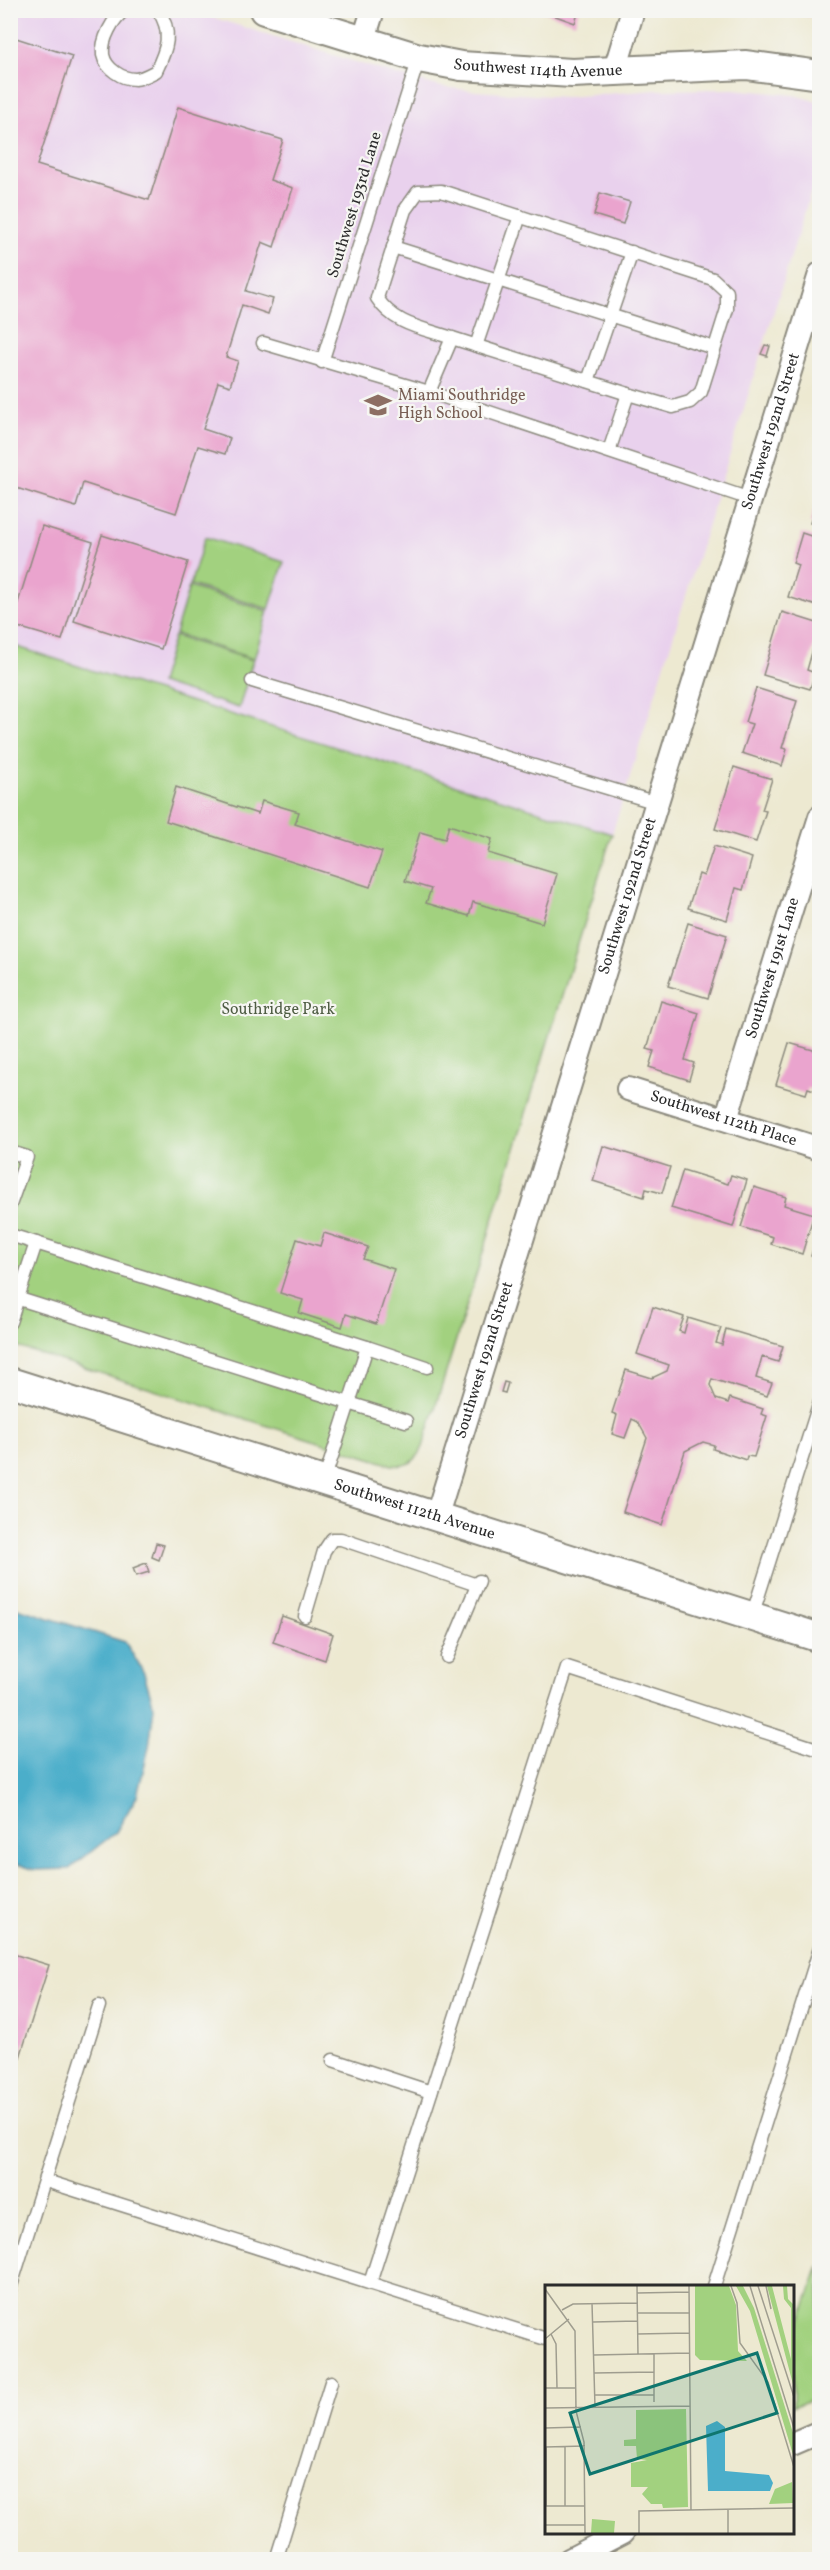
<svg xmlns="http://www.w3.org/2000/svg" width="830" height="2570" viewBox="0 0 830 2570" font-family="Vollkorn,serif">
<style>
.built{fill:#e9d1ed}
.green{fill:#a2d17f;stroke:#667e55;stroke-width:1.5}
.water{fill:#4baeca;stroke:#3b6c7a;stroke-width:1.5}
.building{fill:#eaa4ce}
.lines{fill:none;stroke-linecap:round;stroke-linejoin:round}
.service-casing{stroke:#8c8a7e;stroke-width:15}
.minor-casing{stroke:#8c8a7e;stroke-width:26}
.tertiary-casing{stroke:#8c8a7e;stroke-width:32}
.service{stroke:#fff;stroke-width:12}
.minor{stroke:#fff;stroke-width:22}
.tertiary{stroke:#fff;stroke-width:28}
.labels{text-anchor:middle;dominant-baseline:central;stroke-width:4.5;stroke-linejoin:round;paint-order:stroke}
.street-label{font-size:16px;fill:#2b2b2b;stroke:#f6f6f2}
.education-label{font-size:16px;fill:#785e54;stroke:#f6f6f2;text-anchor:start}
.park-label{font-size:16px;fill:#4f5d44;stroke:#f6f6f2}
.inset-road{fill:none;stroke:#9f9d8f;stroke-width:1.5}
.view{fill:#0f766e;fill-opacity:0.15;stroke:#0f766e;stroke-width:3}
.inset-edge{fill:none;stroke:#2b2b2b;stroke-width:3}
</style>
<rect width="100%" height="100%" fill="#f6f6f2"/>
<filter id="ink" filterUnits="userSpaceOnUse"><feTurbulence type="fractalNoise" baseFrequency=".0167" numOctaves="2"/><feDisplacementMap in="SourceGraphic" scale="12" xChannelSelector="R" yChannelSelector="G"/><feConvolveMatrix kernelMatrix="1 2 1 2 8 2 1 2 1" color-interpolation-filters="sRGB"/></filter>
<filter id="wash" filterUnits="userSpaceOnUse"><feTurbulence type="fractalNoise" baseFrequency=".008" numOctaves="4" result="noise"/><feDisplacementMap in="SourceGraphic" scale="24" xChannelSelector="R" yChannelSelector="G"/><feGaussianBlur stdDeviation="1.35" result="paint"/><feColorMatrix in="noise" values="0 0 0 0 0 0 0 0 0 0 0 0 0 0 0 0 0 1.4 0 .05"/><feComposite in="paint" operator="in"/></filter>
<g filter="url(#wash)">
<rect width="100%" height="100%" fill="#ede9d1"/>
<polygon class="built" points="11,11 192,11 397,75 442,87 475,91 565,97 658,90 734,89 793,95 819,102 819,166 612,834 11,645"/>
<g class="green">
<polygon points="205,537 284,562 269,609 190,585"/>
<polygon points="189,587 268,611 254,659 175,634"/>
<polygon points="174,636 253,660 239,708 160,683"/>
<path d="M11,645L612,834L423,1447C416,1462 408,1467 392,1465L11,1345Z"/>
<polygon points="819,2266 819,2399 793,2406 793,2343"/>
</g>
<polygon class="water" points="11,1606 125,1642 144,1673 154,1707 149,1747 137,1796 116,1832 69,1869 35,1870 11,1862"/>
<g id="blocks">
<g class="building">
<polygon points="539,10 579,10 575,23"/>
<polygon points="791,10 811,10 809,17"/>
<polygon points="10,36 72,56 37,165 149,200 178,107 283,140 270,180 293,188 274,247 262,242 246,291 273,299 268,314 242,305 226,357 238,361 230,386 218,382 203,429 230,438 225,454 198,446 176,513 83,483 76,507 10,486"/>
<polygon points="600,193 630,202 623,224 594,215"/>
<polygon points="765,345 770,346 767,356 761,354"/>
<polygon points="819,494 820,494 820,526 810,523"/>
<polygon points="42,526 93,542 62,640 11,625"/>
<polygon points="802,533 820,539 820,607 788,597 798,565 793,563"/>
<polygon points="102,535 188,562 161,649 74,621"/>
<polygon points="782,612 820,624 807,670 815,673 810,689 763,675"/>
<polygon points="756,688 797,701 782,748 787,749 782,766 742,753 752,724 745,722"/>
<polygon points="734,767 772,779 762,810 766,811 756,842 715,829"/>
<polygon points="176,787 258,814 262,801 299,812 295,824 382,852 370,887 166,821"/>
<polygon points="449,825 492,839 488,853 557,874 542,923 473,902 469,916 426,903 431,889 405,881 420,832 445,839"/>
<polygon points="714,846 752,858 743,890 736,888 727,920 688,908 699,874 704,876"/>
<polygon points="688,923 727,935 708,998 668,986"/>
<polygon points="661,1001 699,1013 685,1060 694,1063 689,1080 649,1067 654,1051 647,1049"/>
<polygon points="789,1043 820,1052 820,1092 808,1088 806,1094 776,1085"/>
<polygon points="603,1146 670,1167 662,1193 646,1189 644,1197 593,1181"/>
<polygon points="683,1170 728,1184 731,1175 747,1180 733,1227 671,1208"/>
<polygon points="754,1187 786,1197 784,1205 814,1214 802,1254 771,1244 773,1237 741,1227"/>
<polygon points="819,1229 820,1229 820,1259 811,1256"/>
<polygon points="324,1233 368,1247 363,1259 394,1269 376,1324 346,1314 342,1327 299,1313 303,1300 280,1293 297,1239 320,1246"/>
<polygon points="653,1307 684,1317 679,1331 684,1333 688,1318 721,1328 716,1343 722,1345 726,1329 783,1346 778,1362 762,1357 756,1378 772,1383 767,1396 712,1379 710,1385 716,1399 728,1403 730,1398 763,1409 761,1414 767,1416 754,1457 747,1456 746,1460 713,1449 714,1445 703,1442 685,1451 662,1525 623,1512 647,1438 638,1422 632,1419 625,1438 612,1434 617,1415 612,1413 626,1370 652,1378 667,1371 669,1365 637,1354"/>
<polygon points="504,1382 508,1383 505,1393 501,1392"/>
<polygon points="156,1543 164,1545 159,1560 152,1557"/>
<polygon points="146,1563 149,1572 136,1576 133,1568"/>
<polygon points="282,1616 333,1634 325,1660 273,1642"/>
<polygon points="10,1953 49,1965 11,2086 10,2086"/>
</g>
</g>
</g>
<g filter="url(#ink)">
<use href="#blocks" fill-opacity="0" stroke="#8c8a7e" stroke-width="1.5"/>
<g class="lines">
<defs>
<g id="service">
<path d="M125,10C113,18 101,40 103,55C106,69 122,79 135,79C142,79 150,74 156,71C167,49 173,32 158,10"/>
<polyline points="393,247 714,348"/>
<polyline points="452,338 628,394"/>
<polyline points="263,343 429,392 750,499"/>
<polyline points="476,346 520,216"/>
<polyline points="322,362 419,58"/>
<polyline points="588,381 632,252"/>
<path d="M429,392L452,338C423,328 394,325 377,298L405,210L418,192L441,191L713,279L727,292V309L701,392L690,402L673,407L628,394L609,451"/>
<polyline points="252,681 657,803"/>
<polyline points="10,1152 27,1157 10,1205"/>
<polyline points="10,1235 36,1243"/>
<polyline points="13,1297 406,1421"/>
<polyline points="10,1322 36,1243 367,1347 324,1481"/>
<polyline points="367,1347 427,1367"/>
<polyline points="305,1616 324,1551 332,1539 341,1539 477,1585"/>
<polyline points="752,1616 820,1401"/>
<polyline points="447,1657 479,1581"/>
<polyline points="333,2060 431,2092"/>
<polyline points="46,2181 546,2339"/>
<polyline points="370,2283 567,1668 820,1750"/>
<polyline points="714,2286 820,1948"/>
<polyline points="10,2289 99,2006"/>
<polyline points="276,2560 331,2382"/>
</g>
<g id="minor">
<polyline points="363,42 373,10"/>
<polyline points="614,73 633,10"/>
<path id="s1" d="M628,1089L820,1149"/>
<path id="s2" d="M726,1119L820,817"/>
<path id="s3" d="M436,1518L820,274"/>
<polyline points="792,2444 820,2432"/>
<polyline points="569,2560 623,2532"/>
</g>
<g id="tertiary">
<path id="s4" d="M264,10L419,58L461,66L572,73L746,65L820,75"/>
<path id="s5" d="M10,1382L820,1638"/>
</g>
</defs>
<use href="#service" class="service-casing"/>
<use href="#minor" class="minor-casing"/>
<use href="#tertiary" class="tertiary-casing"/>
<use href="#service" class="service"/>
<use href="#minor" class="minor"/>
<use href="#tertiary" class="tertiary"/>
</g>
</g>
<defs>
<symbol id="school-bare" viewBox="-9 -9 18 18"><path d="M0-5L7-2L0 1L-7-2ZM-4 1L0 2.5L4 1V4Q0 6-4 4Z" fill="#8d6e63" stroke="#f6f6f2" stroke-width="2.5" paint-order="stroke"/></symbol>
</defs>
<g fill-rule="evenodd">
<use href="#school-bare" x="359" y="386" width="38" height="38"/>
</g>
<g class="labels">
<g class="street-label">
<text stroke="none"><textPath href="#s4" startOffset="282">Southwest 114th Avenue</textPath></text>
<text transform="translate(355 205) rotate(-73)">Southwest 193rd Lane</text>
<text stroke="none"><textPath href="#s3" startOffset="1137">Southwest 192nd Street</textPath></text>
<text stroke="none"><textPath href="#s3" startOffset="651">Southwest 192nd Street</textPath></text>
<text stroke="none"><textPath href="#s2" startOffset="158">Southwest 191st Lane</textPath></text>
<text stroke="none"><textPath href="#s1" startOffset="100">Southwest 112th Place</textPath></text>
<text stroke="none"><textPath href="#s3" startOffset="165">Southwest 192nd Street</textPath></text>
<text stroke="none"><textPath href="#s5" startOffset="424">Southwest 112th Avenue</textPath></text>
</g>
<g class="education-label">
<text x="398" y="396">Miami Southridge<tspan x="398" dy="18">High School</tspan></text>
</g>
<g class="park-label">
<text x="278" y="1010">Southridge Park</text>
</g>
</g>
<g transform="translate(545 2285)">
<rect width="249" height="249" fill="#ede9d1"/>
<path d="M150,1H184L191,20L193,66L202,76L155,75L150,70ZM191,1H198L209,23L249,151V173L205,26ZM222,1H227L246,74V23L239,14L238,1H242L243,14L249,20V103ZM141,124L143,222L118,223L117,219H106L97,209L103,202H86V178L102,175L92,174L91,161H79V155L91,154V125ZM247,197L248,218L224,219L230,204ZM47,234L70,236L69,248H46Z" fill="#a2d17f"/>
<path d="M172,136L180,142V186L224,190L228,198L225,206H163L161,141Z" fill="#4baeca"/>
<path class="inset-road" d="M92,1L93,70M144,1L146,225M186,1L192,18L195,58L223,97L249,182M205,1L249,143M213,1L249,112M221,1L226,24M0,4L30,46L31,126L39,157L40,248M92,8L144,7M47,18L50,122M17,25L28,19L92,18M92,28H144M48,37L92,36M6,49L11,59L12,103M92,49L144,48M0,54L24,34M109,69V117M49,70L144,68M49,88L109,87M0,103H31M50,110H109M0,123L145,121M0,143L36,142M0,162L40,161M1,162V221M20,162V221M0,221H40M0,240H40M94,248V226L249,223M183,248V224"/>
<path class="view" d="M212,68L232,128L45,189L25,128Z"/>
<rect width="249" height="249" class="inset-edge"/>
</g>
<rect width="830" height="2570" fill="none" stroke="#f6f6f2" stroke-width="36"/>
</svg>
